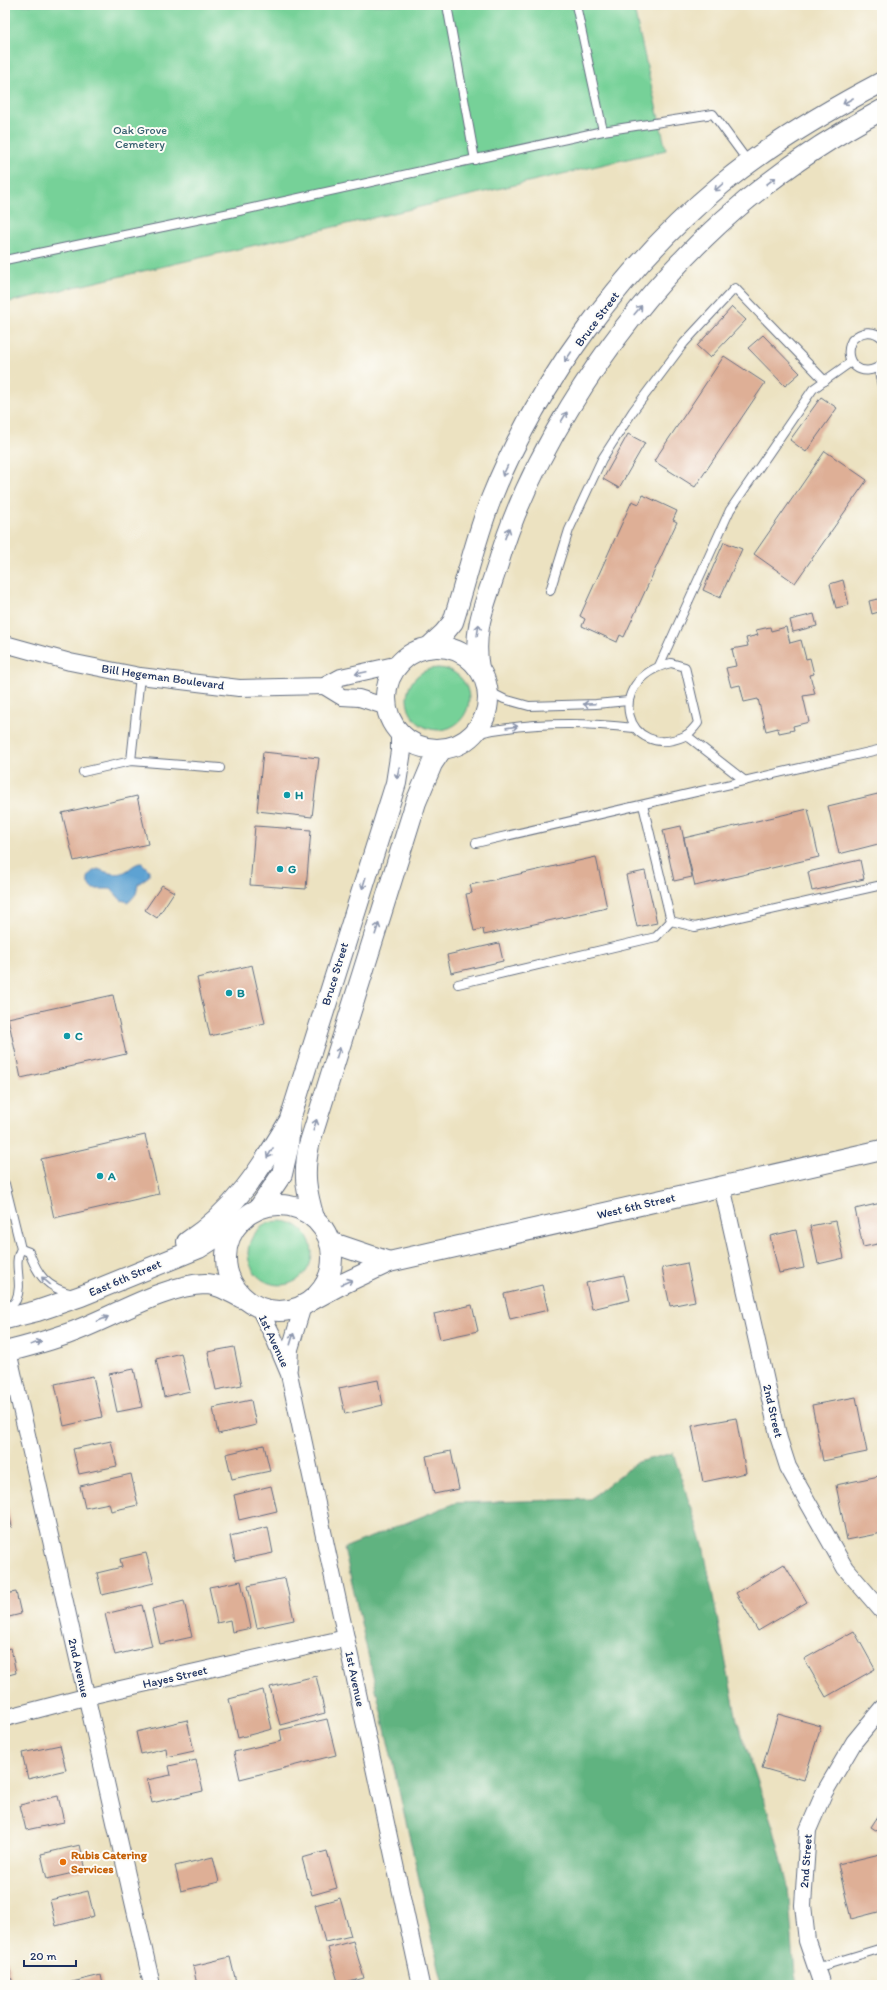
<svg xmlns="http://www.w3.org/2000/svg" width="887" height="1990" viewBox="0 0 887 1990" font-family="Itim,sans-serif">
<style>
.green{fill:#76d198;stroke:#48807b}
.forest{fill:#60b380;stroke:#3e716f}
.water{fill:#5da2d2;stroke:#3c6898}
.building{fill:#deaf96}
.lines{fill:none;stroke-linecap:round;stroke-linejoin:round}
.service-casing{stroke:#646e81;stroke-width:10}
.minor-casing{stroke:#646e81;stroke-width:18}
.tertiary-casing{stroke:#646e81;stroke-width:22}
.service{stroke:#fff;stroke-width:8}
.minor{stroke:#fff;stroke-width:16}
.tertiary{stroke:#fff;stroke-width:20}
.oneway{stroke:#8d97ae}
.culture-dot{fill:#0f9aa8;stroke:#fdfcf7;stroke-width:1.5}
.food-dot{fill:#e8710a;stroke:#fdfcf7;stroke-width:1.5}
.labels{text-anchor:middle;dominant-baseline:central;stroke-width:4;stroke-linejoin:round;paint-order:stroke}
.park-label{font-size:12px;fill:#36606f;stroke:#fdfcf7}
.street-label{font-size:12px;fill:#1b2f5e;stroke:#fdfcf7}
.culture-label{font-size:12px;font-weight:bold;fill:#0d838f;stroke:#fdfcf7;text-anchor:start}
.food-label{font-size:12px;font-weight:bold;fill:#c56008;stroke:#fdfcf7;text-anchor:start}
</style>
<rect width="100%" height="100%" fill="#fdfcf7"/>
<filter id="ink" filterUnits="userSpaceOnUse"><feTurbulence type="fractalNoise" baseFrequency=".025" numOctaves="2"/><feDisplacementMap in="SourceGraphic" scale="8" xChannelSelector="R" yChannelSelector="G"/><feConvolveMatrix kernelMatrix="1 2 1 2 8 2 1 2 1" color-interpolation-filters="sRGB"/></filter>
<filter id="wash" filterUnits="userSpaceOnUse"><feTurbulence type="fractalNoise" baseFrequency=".012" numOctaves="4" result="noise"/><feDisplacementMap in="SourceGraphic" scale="16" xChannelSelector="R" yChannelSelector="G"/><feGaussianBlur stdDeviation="0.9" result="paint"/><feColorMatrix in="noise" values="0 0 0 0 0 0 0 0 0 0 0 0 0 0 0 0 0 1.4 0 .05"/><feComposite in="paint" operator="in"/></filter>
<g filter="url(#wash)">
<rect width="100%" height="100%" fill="#ece2c1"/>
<g class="green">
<polygon points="5,5 633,5 666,150 5,303"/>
<circle cx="438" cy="699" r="31"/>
<circle cx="280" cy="1253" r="32"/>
</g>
<polygon class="forest" points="673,1453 703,1545 737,1720 774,1830 788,1887 795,1975 798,1985 443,1985 344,1548 455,1503 590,1499 637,1462"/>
<path class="water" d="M142,863L149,870V876L138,884L136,894L129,902L121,900L111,889H93L88,884C87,875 90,872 98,869C108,873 118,877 128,870C133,866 136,863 142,863Z"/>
<g id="blocks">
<g class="building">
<polygon points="732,307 746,320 710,358 697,346"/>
<polygon points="763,335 800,373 785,386 748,348"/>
<polygon points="724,356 765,383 695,487 654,461"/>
<polygon points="821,397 837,408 806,452 790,440"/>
<polygon points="628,434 645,443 619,488 603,479"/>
<polygon points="825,451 867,480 795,583 754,554"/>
<polygon points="643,495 677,511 673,520 677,522 624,637 620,635 617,642 582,626 585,619 580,616 632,501 639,504"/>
<polygon points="724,542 742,549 720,598 703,590"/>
<polygon points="843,580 849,605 836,608 830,584"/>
<polygon points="882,598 882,611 872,614 869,601"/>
<polygon points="814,614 817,626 793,632 790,620"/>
<polygon points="770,627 771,631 786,627 790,643 801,640 806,659 810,658 814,674 810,675 815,694 803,696 809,722 793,726 794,730 779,733 778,728 766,731 758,699 744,702 740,685 731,687 726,668 736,666 732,649 748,646 746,638 758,635 756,630"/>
<polygon points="263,752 319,758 312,817 257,811"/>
<polygon points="882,793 882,843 839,854 828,806"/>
<polygon points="137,796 148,844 74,861 62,813"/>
<polygon points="808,809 819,857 695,886 684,838"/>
<polygon points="255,826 311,830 306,889 250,885"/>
<polygon points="681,826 692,877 674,881 663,830"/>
<polygon points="596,857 607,908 484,935 483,929 474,931 466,894 472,893 470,885"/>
<polygon points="860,860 864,879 812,891 808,872"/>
<polygon points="645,871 657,923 637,927 626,875"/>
<polygon points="162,885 174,892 157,918 145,910"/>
<polygon points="499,943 503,961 451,973 447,955"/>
<polygon points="252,965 265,1023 210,1036 197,978"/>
<polygon points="113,995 126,1054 21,1078 8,1018"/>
<polygon points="145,1135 159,1194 54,1218 41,1159"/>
<polygon points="881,1203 882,1243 863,1247 855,1209"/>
<polygon points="836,1221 844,1258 818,1264 810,1226"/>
<polygon points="796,1230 804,1268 779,1273 770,1236"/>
<polygon points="687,1263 695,1301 670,1306 662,1268"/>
<polygon points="624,1275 630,1300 592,1309 586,1283"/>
<polygon points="542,1285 548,1310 510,1319 504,1294"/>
<polygon points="472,1305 478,1331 440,1339 434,1314"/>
<polygon points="234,1347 242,1385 216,1390 208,1352"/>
<polygon points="181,1353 190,1391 164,1397 156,1359"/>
<polygon points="134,1369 142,1407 117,1412 109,1374"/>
<polygon points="93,1376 102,1417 64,1426 55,1384"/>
<polygon points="378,1380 383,1405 345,1414 339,1388"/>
<polygon points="856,1397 867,1452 823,1461 812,1405"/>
<polygon points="251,1400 256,1425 218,1434 213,1408"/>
<polygon points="736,1418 746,1473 703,1482 692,1426"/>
<polygon points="111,1441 117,1466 79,1474 73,1449"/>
<polygon points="264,1445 270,1471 232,1479 226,1454"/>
<polygon points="451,1451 459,1489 434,1494 426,1456"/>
<polygon points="131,1474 138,1505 111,1511 109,1503 85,1508 80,1486"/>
<polygon points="879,1476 882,1492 882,1533 847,1540 836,1485"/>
<polygon points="271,1486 277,1511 239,1520 234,1495"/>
<polygon points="5,1504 7,1504 12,1527 5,1528"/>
<polygon points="268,1527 273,1553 235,1561 230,1536"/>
<polygon points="146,1553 154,1583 102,1595 97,1573 122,1567 120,1559"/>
<polygon points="784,1564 807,1602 758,1631 736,1593"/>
<polygon points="285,1578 294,1620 257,1628 248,1586"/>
<polygon points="241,1581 251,1628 232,1632 230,1620 217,1623 209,1587"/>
<polygon points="16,1592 21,1614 5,1618 5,1594"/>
<polygon points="184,1601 192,1637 160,1644 152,1609"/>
<polygon points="142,1605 152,1646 115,1655 105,1614"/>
<polygon points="854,1631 875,1669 826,1697 804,1659"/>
<polygon points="11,1648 16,1673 5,1676 5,1649"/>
<polygon points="316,1676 325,1713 280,1725 270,1687"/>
<polygon points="263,1690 272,1729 238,1738 229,1699"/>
<polygon points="778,1714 821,1726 804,1780 762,1768"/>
<polygon points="327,1719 336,1755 240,1779 234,1752 282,1741 280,1730"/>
<polygon points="187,1720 194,1751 167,1757 166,1748 141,1754 136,1732"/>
<polygon points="60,1745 66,1770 28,1779 22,1753"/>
<polygon points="196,1760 203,1791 152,1803 147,1780 171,1775 169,1766"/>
<polygon points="58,1796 64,1822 26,1830 20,1805"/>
<polygon points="882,1810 882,1834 871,1827"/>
<polygon points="80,1845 86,1870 47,1879 41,1854"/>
<polygon points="327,1851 337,1888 312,1895 302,1858"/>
<polygon points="880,1854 882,1860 882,1911 851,1919 838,1864"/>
<polygon points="213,1857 219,1882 181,1891 175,1866"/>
<polygon points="88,1891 94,1916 56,1926 50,1900"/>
<polygon points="340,1898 351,1936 325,1942 315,1905"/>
<polygon points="353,1941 364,1978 339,1985 328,1948"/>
<polygon points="5,1954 6,1954 13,1985 5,1985"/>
<polygon points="230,1957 236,1982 225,1985 197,1985 193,1966"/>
<polygon points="101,1975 103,1985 64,1985 64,1984"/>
</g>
</g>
</g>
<g filter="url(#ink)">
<use href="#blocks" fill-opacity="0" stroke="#646e81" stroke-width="1"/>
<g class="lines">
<defs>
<g id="service">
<polyline points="447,5 475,160"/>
<polyline points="576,5 603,131"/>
<polyline points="5,260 230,213 603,131 713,114 749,163"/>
<path d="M882,338C873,329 861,331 852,340C840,362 863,381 882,364"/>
<polyline points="878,368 882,386"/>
<polyline points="550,591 569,530 602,459 633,411 684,343 735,288 825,381"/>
<path d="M671,663L685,667L698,723C695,727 690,733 685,736C626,762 601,680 671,663Z"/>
<polyline points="659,666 730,510 813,389 851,362"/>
<polyline points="488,691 504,699 529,706 596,704 628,701"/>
<path d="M474,734C527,722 581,722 634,728"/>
<polyline points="686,735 745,781"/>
<polyline points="131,761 140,676"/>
<polyline points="83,772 131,761 220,768"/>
<polyline points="476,843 882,749"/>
<polyline points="671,921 695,927 882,885"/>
<polyline points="458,984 656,937 671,921 643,805"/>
<path d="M5,1184L21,1249C12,1264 24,1283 16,1300C14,1304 8,1308 5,1312"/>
<path d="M21,1249L29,1252C38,1276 47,1288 73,1294"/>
<polyline points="816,1968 882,1948"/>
</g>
<g id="minor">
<polyline points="5,644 70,662 140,676 239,688 324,686 341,677 399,664"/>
<polyline points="324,686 342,697 359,698 387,707"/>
<polyline points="722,1186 779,1439 788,1467 845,1568 882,1611"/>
<polyline points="259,1308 273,1336 289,1374 421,1985"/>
<polyline points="8,1351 152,1985"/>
<polyline points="289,1368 290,1349 303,1306"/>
<polyline points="5,1718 85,1697 346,1638"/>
<polyline points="822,1985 807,1941 803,1905 808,1830 824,1793 854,1742 882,1708"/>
</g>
<g id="tertiary">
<circle cx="437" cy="698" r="51"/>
<path d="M428,648L444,633L453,622C466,582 475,540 491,499C538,381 625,265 722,184C770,144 827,111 882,82"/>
<path d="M479,669C472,628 486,602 498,564C514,509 540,456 570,407C648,279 749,180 882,110"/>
<circle cx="279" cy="1258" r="53"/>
<polyline points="259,1208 282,1174 288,1148 290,1119 396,783 401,751 401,734"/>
<path d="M314,1218C306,1190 303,1174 309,1145L416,802L432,764L442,749"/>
<path d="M187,1242C234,1211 260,1170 288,1123"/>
<polyline points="330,1242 389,1262"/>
<polyline points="312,1300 338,1286 389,1262 882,1150"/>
<polyline points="5,1319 37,1311 81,1296 199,1248 237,1224"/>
<path d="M5,1352C26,1347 47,1341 67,1334C108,1320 163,1285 205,1284C219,1284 230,1292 242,1298"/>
</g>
</defs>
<use href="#service" class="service-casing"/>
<use href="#minor" class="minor-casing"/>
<use href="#tertiary" class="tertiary-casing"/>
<use href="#service" class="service"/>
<use href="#minor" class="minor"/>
<use href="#tertiary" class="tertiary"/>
</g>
<defs><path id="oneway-shaft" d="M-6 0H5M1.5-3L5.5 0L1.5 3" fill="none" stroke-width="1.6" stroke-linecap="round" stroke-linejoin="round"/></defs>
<g class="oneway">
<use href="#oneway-shaft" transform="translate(848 101) rotate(150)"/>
<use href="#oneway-shaft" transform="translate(771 181) rotate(-37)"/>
<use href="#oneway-shaft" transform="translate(719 187) rotate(138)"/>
<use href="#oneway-shaft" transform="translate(638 310) rotate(-50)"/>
<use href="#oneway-shaft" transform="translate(568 357) rotate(124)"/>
<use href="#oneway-shaft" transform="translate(564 417) rotate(-59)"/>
<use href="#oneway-shaft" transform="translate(505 471) rotate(115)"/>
<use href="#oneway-shaft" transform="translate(507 533) rotate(-69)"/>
<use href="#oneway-shaft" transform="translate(478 630) rotate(-81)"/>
<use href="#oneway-shaft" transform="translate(361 673) rotate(168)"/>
<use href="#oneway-shaft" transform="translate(589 704) rotate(178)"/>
<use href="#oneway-shaft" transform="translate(512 727) rotate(-8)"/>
<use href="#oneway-shaft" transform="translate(398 773) rotate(101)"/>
<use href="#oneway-shaft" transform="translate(364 883) rotate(107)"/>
<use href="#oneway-shaft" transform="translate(377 929) rotate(-72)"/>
<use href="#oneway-shaft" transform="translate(338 1053) rotate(-72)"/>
<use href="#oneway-shaft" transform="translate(315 1125) rotate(-73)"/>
<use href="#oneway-shaft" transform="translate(270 1153) rotate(121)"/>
<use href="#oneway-shaft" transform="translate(46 1281) rotate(-139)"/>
<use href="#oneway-shaft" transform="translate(347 1282) rotate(-24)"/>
<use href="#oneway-shaft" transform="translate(103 1319) rotate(-23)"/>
<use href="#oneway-shaft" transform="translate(292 1339) rotate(-73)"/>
<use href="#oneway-shaft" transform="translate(36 1343) rotate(-16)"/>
</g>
</g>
<g class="culture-dot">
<circle cx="287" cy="795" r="4"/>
<circle cx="280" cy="869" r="4"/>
<circle cx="229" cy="993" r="4"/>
<circle cx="67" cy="1036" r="4"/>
<circle cx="100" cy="1176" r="4"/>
</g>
<circle class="food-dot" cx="63" cy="1862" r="4"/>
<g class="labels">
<g class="park-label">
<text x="140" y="130">Oak Grove<tspan x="140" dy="14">Cemetery</tspan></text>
</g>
<g class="street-label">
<text transform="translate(597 319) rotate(-53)">Bruce Street</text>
<text transform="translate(163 677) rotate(8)">Bill Hegeman Boulevard</text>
<text transform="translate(335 974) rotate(-73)">Bruce Street</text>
<text transform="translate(636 1206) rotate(-13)">West 6th Street</text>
<text transform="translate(125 1278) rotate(-23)">East 6th Street</text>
<text transform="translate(274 1341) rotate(65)">1st Avenue</text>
<text transform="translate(773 1411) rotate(77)">2nd Street</text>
<text transform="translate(79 1668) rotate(77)">2nd Avenue</text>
<text transform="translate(175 1677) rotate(-13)">Hayes Street</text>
<text transform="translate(355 1679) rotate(78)">1st Avenue</text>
<text transform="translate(806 1861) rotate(-86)">2nd Street</text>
</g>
<g class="culture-label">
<text x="295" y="795">H</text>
<text x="288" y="869">G</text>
<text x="237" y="993">B</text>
<text x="75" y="1036">C</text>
<text x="108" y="1176">A</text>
</g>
<g class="food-label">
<text x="71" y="1855">Rubis Catering<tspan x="71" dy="14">Services</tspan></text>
</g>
</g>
<rect width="887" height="1990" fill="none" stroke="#fdfcf7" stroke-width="20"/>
<path d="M24 1960v6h52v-6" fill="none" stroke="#1b2f5e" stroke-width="2"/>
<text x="30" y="1960" font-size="12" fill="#1b2f5e" stroke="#fdfcf7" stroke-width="3" paint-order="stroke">20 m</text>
</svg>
